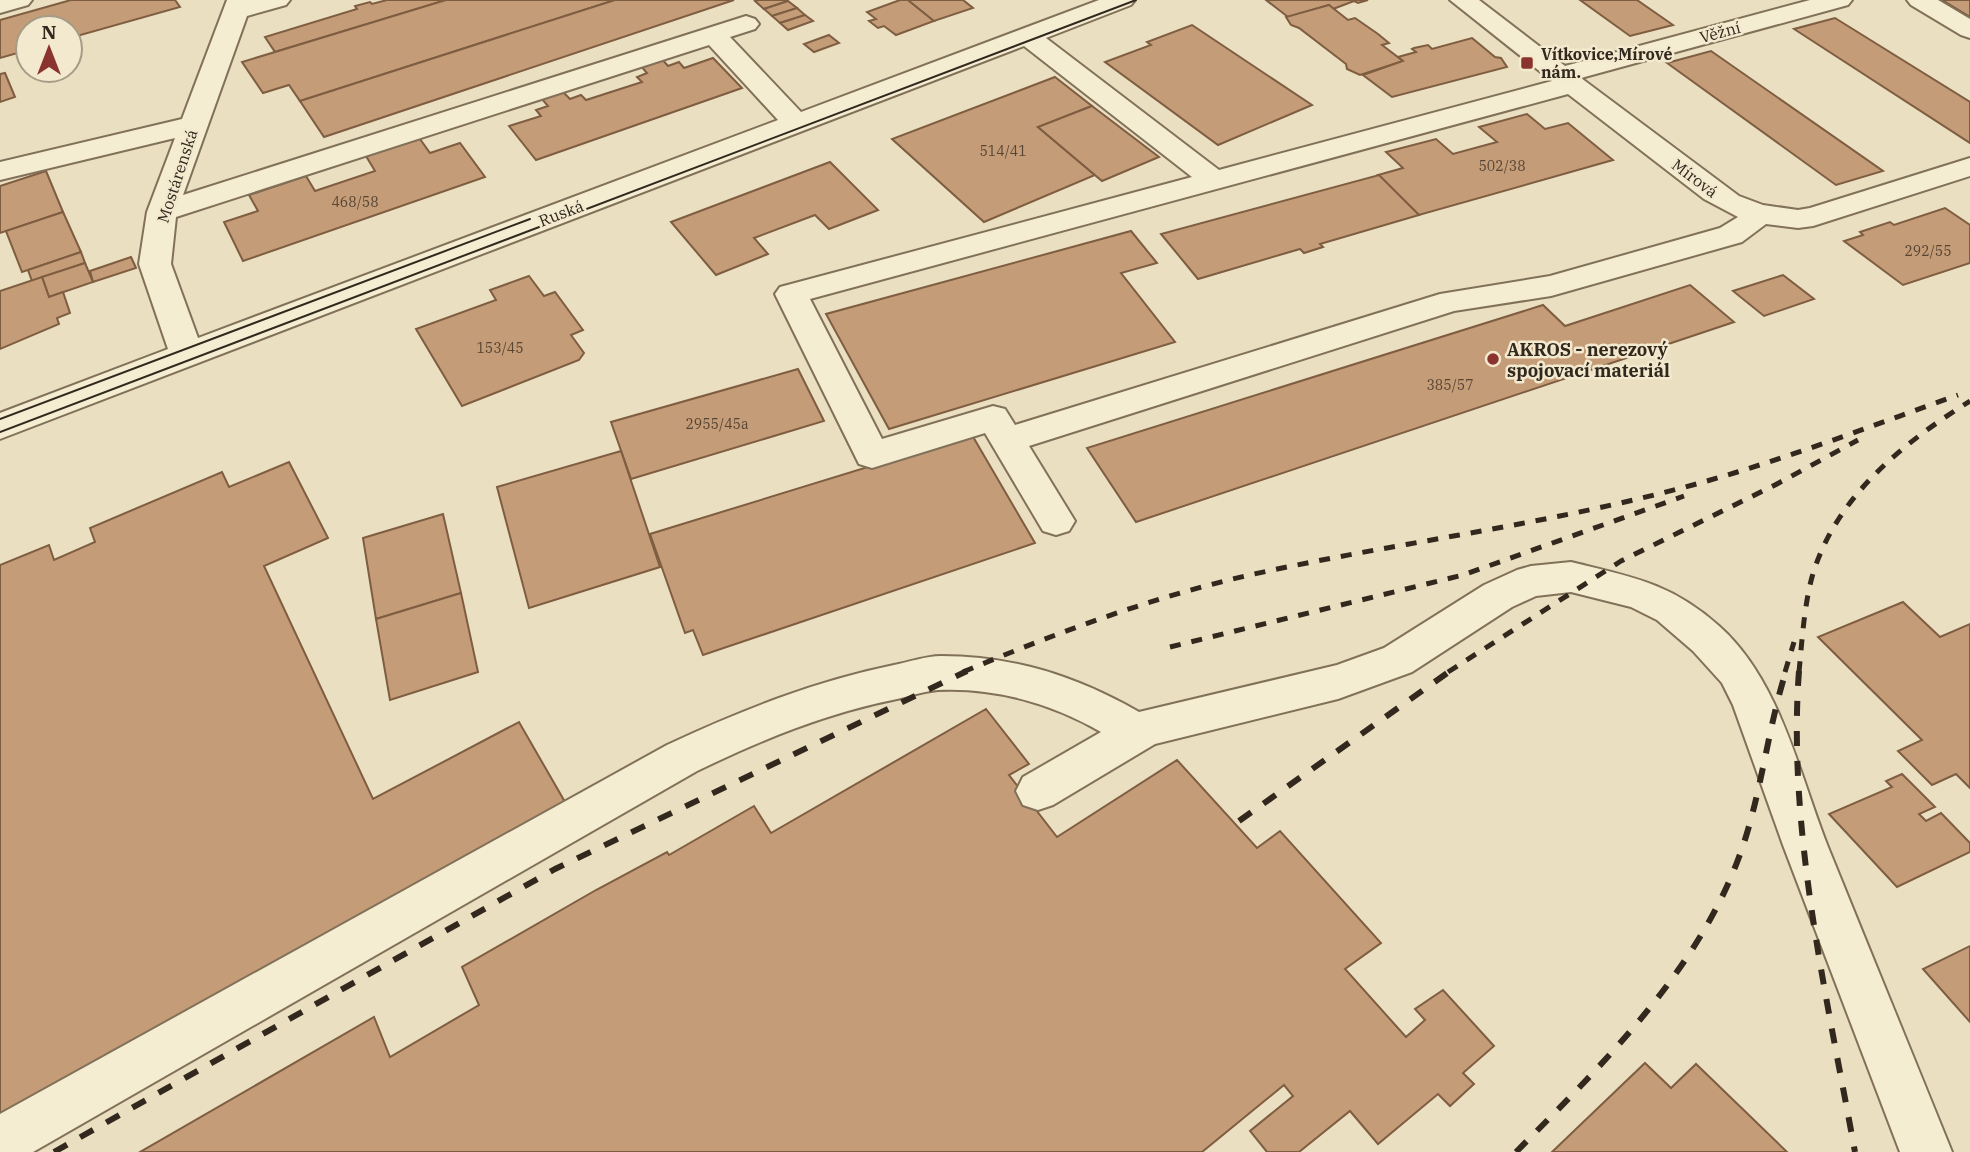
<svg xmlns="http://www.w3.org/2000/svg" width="1970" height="1152" viewBox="0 0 1970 1152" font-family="'IBM Plex Serif',serif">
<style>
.building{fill:#c59c78;stroke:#7e5d41;stroke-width:2}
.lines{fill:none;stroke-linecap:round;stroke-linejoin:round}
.minor-casing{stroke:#817159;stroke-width:4}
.minor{fill:#f5edd2;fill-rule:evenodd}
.tram{stroke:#32281d;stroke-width:2}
.rail-far1{stroke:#32281d;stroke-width:5;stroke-dasharray:11 11;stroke-linecap:butt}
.rail{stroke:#32281d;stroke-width:6;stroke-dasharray:15 15;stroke-linecap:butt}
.poi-dot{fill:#8b332e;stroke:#f2e9ce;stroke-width:2.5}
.labels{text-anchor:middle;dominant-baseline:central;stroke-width:5;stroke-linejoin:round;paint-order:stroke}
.number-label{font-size:14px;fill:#574534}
.far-street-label{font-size:16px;fill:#32281d;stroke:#f2e9ce}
.far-poi-label{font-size:16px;font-weight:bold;fill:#32281d;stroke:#f2e9ce;text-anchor:start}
.poi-label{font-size:18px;font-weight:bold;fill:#32281d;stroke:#f2e9ce;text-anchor:start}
</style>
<rect width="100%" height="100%" fill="#eadfc0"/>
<g class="building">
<polygon points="71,0 175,0 180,7 70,38 70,28 28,28 28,50 0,58 0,20"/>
<polygon points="387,0 446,0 275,52 265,37 357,9 355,6 370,2 372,4"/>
<polygon points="446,0 615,0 300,101 289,85 263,93 242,62"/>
<polygon points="615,0 734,0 324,137 300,101"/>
<polygon points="759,0 788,0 788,1 764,9 755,1"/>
<polygon points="900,0 908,0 934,21 896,35 884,26 878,28 869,21 876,19 867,12"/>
<polygon points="908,0 963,0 973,8 934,21"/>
<polygon points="1266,0 1368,0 1358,3 1354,1 1333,9 1329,5 1288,17"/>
<polygon points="1580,0 1637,0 1673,25 1630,36"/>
<polygon points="1942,0 1970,0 1970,17"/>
<polygon points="788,1 797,8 772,16 764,9"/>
<polygon points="1329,5 1348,20 1355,18 1378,34 1389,43 1382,45 1403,61 1360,75 1347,69 1346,64 1299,28 1291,25 1286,17"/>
<polygon points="797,8 805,15 780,23 772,16"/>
<polygon points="805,15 813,21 788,30 780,23"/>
<polygon points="1835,18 1970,102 1970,143 1794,29"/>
<polygon points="1192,25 1312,105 1218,145 1105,62 1151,45 1147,42"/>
<polygon points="829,35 839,43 814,52 804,44"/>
<polygon points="1472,38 1495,57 1501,58 1507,67 1392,97 1363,75 1403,61 1398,57 1416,52 1412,49 1414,48 1428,45 1432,49"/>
<polygon points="1711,51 1883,171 1836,185 1667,63"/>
<polygon points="661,58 668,66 679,62 684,68 713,58 742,88 536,160 509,126 541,116 536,110 548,106 541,98 562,91 570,99 581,95 586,100 642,82 637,77 647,73 640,65"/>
<polygon points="5,73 15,97 0,102 0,74"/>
<polygon points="1055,77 1092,106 1038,127 1095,175 984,222 892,139"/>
<polygon points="1092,106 1159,157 1102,181 1038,127"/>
<polygon points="1527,114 1545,129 1568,123 1613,160 1419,215 1378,175 1403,168 1386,152 1436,139 1453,154 1497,142 1479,127"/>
<polygon points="420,139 430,153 460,143 485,177 243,261 224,222 258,211 249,195 306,176 315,191 375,171 366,156"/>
<polygon points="830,162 878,210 829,229 815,215 754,238 768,254 716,275 671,222"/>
<polygon points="46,171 63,212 0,233 0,186"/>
<polygon points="1379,175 1419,215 1320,244 1323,247 1304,253 1300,249 1198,279 1161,234"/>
<polygon points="1945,208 1970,225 1970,263 1903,285 1844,241 1863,235 1860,232 1890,222 1894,225"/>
<polygon points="63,212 81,252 22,272 6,231"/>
<polygon points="1131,231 1157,263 1121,273 1175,342 889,429 826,314"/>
<polygon points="81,252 85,263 32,281 28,270"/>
<polygon points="131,257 136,268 93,282 90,271"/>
<polygon points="85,263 93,282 49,297 42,277"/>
<polygon points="1783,275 1814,299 1764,316 1733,291"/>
<polygon points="529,276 544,296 555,292 583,330 571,335 584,353 579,360 462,406 416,329 496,300 490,290"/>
<polygon points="42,277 49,297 63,292 70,313 57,318 59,324 0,349 0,291"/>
<polygon points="1690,285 1734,322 1136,522 1087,448 1543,305 1565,326"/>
<polygon points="798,369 824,421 631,479 611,422"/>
<polygon points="972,435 1035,543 703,655 693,630 685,633 650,534"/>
<polygon points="621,451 660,567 529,608 497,487"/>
<polygon points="289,462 328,538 264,566 373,799 519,722 565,802 0,1133 0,565 49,545 54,560 95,542 90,528 222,472 229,487"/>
<polygon points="443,514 461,593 376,619 363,538"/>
<polygon points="461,593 478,672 390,700 376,619"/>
<polygon points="1903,602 1940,637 1970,624 1970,788 1956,774 1932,785 1898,751 1922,740 1818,637"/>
<polygon points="986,709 1029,764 1009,775 1057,837 1177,760 1257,848 1280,831 1381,943 1345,969 1406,1037 1425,1020 1415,1009 1443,990 1494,1046 1463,1073 1474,1084 1450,1106 1438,1094 1378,1144 1350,1111 1299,1152 1267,1152 1250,1131 1293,1096 1284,1085 1202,1152 140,1152 374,1017 390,1057 479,1005 462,967 596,890 667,852 669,855 754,806 771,833"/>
<polygon points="1902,774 1935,807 1919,814 1926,821 1941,813 1970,843 1970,852 1897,887 1829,814 1892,787 1886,781"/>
<polygon points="1970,946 1970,1022 1923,969"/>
<polygon points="1645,1063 1671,1088 1696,1064 1787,1152 1552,1152"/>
</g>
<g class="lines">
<defs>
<g id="minor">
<polygon points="0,0 32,0 28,5 0,13"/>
<path d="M227,0H290L286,5L247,16L183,195L746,16L755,19L759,24L755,29L730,37L801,112L1099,0H1135L1131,5L1046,38L1219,170L1552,81L1450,0H1479L1565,66L1810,0H1852L1848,5L1581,78L1739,196L1763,205L1798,210L1810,208L1970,158V176L1813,226L1798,228L1766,224L1742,242L1551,296L1454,311L1029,446L1075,521L1069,531L1056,535L1043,531L985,433L872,468L859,464L775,294L780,287L1192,177L1024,46L0,439V413L168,349L139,264L147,212L175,138L0,180V162L182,119ZM709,45L778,120L198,338L171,264L176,217ZM1568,94L1704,199L1738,217L1720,228L1550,276L1440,294L1015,425L1005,409L993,406L882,439L810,299Z"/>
<polygon points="1907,0 1938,0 1970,19 1970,38 1961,35 1911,5"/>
<path d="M1571,562C1632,577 1671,583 1719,626C1780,680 1799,774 1828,847C1869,949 1911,1050 1952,1152H1900L1783,845L1733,705L1722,683L1693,651L1657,620L1631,607L1571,592L1536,596L1512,607L1412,672L1338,699L1155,744L1053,805L1038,810L1023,805L1016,791L1023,777L1101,732C1053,704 995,687 938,690C925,691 910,696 897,699C826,713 761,740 697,771L33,1152H0V1114L667,745C740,711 815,681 894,665C909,662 926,656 941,656C1014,656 1076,676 1139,712L1337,665L1384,648L1484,585L1517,570L1531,566Z"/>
</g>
</defs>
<use href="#minor" class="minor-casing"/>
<use href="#minor" class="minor"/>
<g class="tram">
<polyline points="0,419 530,219"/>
<polyline points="0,432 1136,0"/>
</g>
<g class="rail-far1">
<polyline points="1170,647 1463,575 1684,496"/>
<path d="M963,672C1061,631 1163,593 1268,571C1399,543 1532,526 1662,493C1763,468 1860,430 1958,395"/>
<polyline points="1448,672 1621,561 1775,485 1858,440"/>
<polyline points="1785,672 1794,642"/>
<path d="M1799,672C1802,641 1804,607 1812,577C1835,497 1903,443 1970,401"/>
</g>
<g class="rail">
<path d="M1799,671C1787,827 1827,998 1855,1152"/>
<polyline points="1239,821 1450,671"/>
<polyline points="54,1152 555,869 967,671"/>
<path d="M1516,1152C1601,1066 1697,972 1739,857C1761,798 1767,731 1786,671"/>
</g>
</g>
<g class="poi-dot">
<rect x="1520" y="56" width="14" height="14" rx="3.5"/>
<circle cx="1493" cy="359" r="7"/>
</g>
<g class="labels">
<g class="number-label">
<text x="1003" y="151">514/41</text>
<text x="1502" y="166">502/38</text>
<text x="355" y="202">468/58</text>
<text x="1928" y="251">292/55</text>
<text x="500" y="348">153/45</text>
<text x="1450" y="385">385/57</text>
<text x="717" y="424">2955/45a</text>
</g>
<g class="far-street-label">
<text transform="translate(1720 32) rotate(-15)">Věžní</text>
<text transform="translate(177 176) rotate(-72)">Mostárenská</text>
<text transform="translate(1695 178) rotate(37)">Mírová</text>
<text transform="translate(561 213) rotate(-21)">Ruská</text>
</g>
<g class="far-poi-label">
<text x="1541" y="54">Vítkovice,Mírové<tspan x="1541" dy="18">nám.</tspan></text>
</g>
<g class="poi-label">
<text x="1507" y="349">AKROS - nerezový<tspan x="1507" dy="21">spojovací materiál</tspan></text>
</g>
</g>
<g transform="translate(49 49)"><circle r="33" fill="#f2e9ce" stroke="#a59c87" stroke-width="2"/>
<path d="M0-5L12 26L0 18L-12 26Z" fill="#8b332e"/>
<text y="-10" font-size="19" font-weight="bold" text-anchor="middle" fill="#32281d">N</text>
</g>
</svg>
